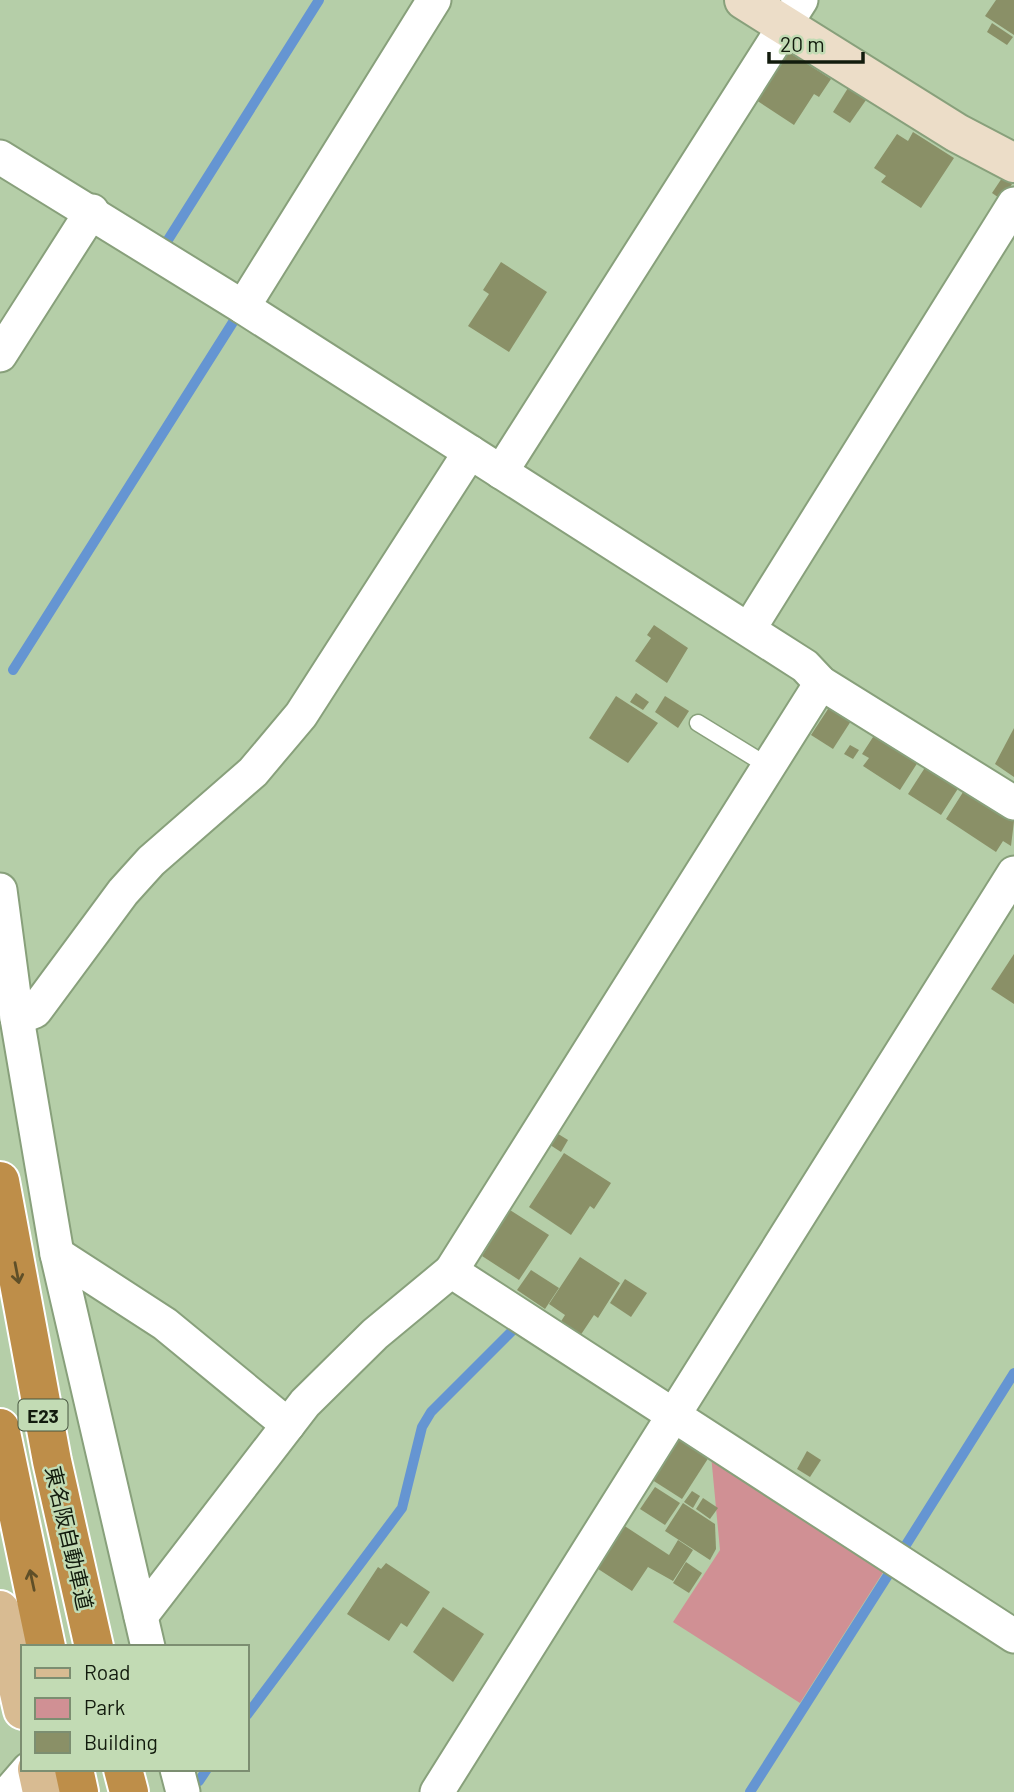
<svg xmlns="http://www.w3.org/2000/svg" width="1014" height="1792" viewBox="0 0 1014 1792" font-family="Barlow,'Noto Sans JP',sans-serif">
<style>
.green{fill:#d09094}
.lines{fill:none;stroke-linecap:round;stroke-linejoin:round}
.stream{stroke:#6595d2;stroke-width:10}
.building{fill:#8a9067}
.lane-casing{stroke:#88a07b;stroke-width:19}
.street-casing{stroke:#88a07b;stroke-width:37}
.secondary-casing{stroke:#88a07b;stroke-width:42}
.primary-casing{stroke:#fff;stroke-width:42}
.highway-casing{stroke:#fff;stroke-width:42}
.lane{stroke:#fff;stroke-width:16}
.street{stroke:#fff;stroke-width:33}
.secondary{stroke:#ecddc8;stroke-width:38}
.primary{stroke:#d8bb92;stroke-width:38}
.highway{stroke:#be8e49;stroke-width:38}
.oneway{stroke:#5f4f28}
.labels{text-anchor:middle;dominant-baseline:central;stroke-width:5;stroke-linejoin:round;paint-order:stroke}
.shield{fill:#c2dbb4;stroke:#47553f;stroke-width:2}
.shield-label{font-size:19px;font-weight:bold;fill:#121b0d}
.street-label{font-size:21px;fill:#121b0d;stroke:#c2dbb4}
</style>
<rect width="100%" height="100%" fill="#b5cea8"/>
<polygon class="green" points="711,1455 889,1563 800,1703 673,1622 720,1550"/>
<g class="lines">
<g class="stream">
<polyline points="166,243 319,0"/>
<polyline points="13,670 235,319"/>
<polyline points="904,1548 1014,1373"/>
<polyline points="247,1715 402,1508 422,1427 431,1412 517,1326"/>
<polyline points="199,1781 207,1769"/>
<polyline points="750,1792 890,1572"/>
</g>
</g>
<g class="building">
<polygon points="996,0 1014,0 1014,35 985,16"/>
<polygon points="992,23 1013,37 1007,45 987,32"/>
<polygon points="784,49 831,79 819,97 814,94 794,125 753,98"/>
<polygon points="848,88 866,100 850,123 833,112"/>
<polygon points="913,132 954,158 921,208 881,182 886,176 874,168 897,134 908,141"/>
<polygon points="1002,178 1012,184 1002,200 992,193"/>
<polygon points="501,262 547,292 509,352 468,326 489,294 483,290"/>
<polygon points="654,625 688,648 667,683 635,661 651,638 647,635"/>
<polygon points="636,693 649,702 643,710 630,702"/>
<polygon points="616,696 658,723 628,763 589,738"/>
<polygon points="665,696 689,711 678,728 655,712"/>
<polygon points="830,706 851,721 833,749 811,735"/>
<polygon points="1014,728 1014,777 995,764"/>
<polygon points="875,734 918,762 900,790 863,766 869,758 862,754"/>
<polygon points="850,745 859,750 853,759 844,754"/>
<polygon points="926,766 959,787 941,815 908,794"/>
<polygon points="965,789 1014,821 1011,846 1003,841 996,852 946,819"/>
<polygon points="1014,954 1014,1004 991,989"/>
<polygon points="555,1132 568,1140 561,1152 547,1143"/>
<polygon points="564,1153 611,1183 594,1209 590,1206 571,1235 529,1207"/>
<polygon points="502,1205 549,1235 519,1280 482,1256 490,1243 481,1237"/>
<polygon points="580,1257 620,1283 598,1318 594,1315 580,1336 560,1323 565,1315 549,1304"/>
<polygon points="531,1270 559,1288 545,1309 517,1290"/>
<polygon points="625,1279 647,1293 631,1317 610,1303"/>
<polygon points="673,1434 709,1457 682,1499 646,1476"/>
<polygon points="807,1451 821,1460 810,1477 797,1469"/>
<polygon points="655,1487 680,1503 665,1525 640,1509"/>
<polygon points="692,1491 700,1496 693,1508 684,1502"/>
<polygon points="703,1498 718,1508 710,1519 696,1509"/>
<polygon points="683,1503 715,1524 716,1549 710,1560 665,1531"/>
<polygon points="620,1523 669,1555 678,1540 693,1550 673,1581 648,1567 632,1591 592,1565"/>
<polygon points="686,1562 702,1573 689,1593 673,1583"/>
<polygon points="386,1563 430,1592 407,1627 401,1623 389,1641 347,1614 378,1567 381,1569"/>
<polygon points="443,1607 484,1634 453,1682 413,1652"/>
</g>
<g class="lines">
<defs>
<polyline id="lane" points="698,723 768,766"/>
<g id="street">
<polyline points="434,0 243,307 805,666 821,683 1014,803"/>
<polyline points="0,157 243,307"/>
<polyline points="0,355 92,211"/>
<polyline points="501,472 801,0"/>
<polyline points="749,629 1014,204"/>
<polyline points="0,890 17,1018 57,1254 148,1647"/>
<polyline points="17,1018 35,1011 123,892 151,861 253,772 301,715 470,452"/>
<polyline points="57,1254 165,1324 288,1425"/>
<polyline points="451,1271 821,683"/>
<polyline points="141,1616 305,1403 375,1334 451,1271 1014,1636"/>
<polyline points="177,1769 183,1792"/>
<polyline points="9,1792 29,1769"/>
<polyline points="437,1792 1014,873"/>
</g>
<polyline id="secondary" points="744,0 957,133 1014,163"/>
<g id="primary">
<polyline points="0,1610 23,1710"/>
<polyline points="37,1769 42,1792"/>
</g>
<g id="highway">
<polyline points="0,1181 52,1461 94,1647"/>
<polyline points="0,1428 46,1647"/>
<polyline points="74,1769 79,1792"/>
<polyline points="123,1769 129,1792"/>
</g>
</defs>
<use href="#lane" class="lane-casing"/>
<use href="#street" class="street-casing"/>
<use href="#secondary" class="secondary-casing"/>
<use href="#primary" class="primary-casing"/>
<use href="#highway" class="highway-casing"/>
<use href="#lane" class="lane"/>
<use href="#street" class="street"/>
<use href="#secondary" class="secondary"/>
<use href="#primary" class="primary"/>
<use href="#highway" class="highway"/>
</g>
<defs><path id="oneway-shaft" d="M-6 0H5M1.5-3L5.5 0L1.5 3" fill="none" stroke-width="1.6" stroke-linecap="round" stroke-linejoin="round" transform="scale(1.75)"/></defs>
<g class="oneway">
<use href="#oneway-shaft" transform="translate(17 1273) rotate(79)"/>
<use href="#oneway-shaft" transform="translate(32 1580) rotate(-102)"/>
</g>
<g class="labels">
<rect class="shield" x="18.5" y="1399.5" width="49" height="31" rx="5"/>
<g class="shield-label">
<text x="43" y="1415">E23</text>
</g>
<g class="street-label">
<text transform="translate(70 1538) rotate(77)">東名阪自動車道</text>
</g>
</g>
<rect x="21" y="1645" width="228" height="126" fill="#c2dbb4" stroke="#7c8e71" stroke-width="2"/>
<rect x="35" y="1668" width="35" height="10" fill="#d8bb92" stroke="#7c8e71" stroke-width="2"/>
<text x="84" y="1680" font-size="21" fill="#121b0d">Road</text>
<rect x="35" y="1698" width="35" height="21" fill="#d09094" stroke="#7c8e71" stroke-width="2"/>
<text x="84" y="1715" font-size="21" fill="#121b0d">Park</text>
<rect x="35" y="1732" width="35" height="21" fill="#8a9067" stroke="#7c8e71" stroke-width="2"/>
<text x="84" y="1750" font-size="21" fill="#121b0d">Building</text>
<path d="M769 52v10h94v-10" fill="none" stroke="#121b0d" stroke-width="3.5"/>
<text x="780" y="52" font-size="21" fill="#121b0d" stroke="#c2dbb4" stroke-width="5" paint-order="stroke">20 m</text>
</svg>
